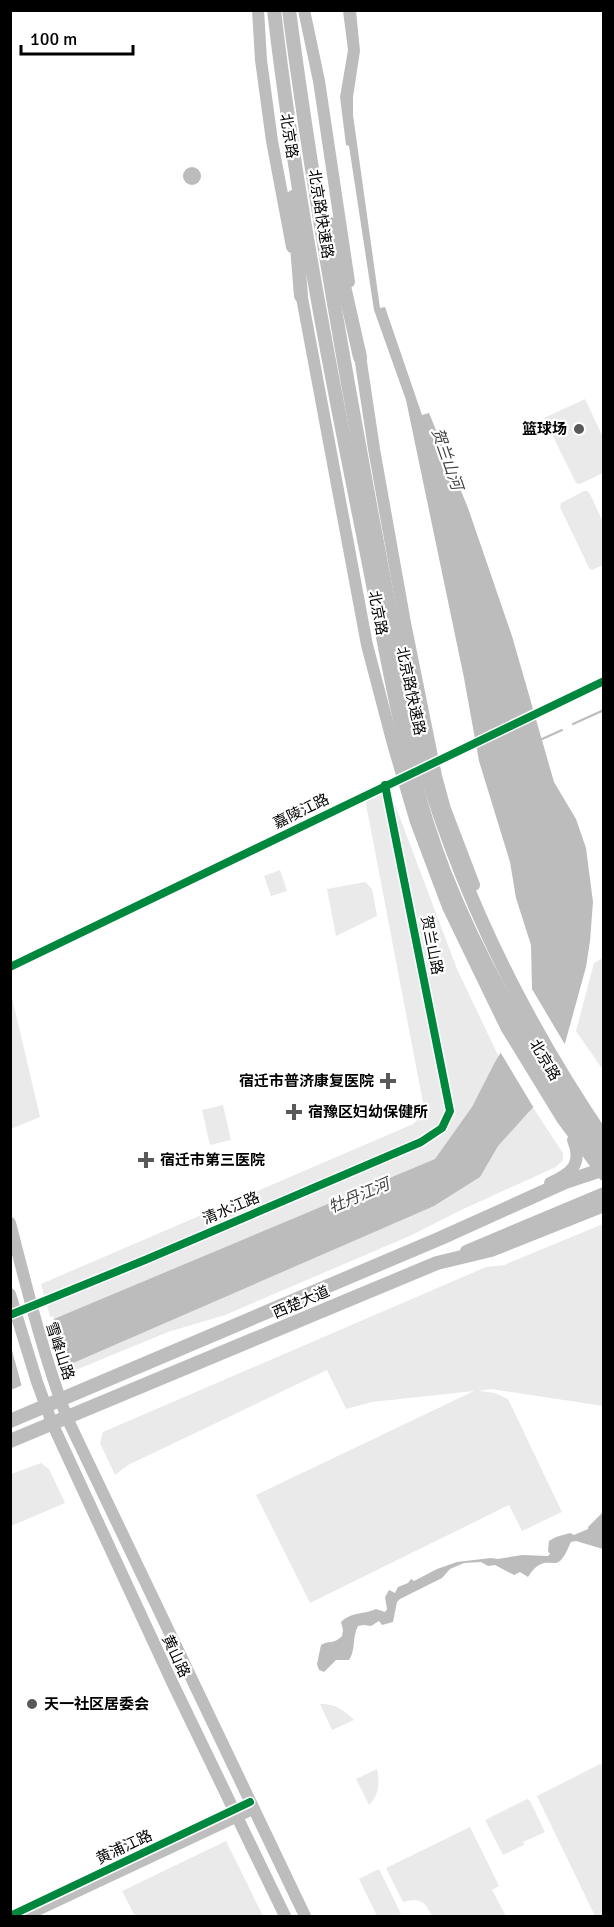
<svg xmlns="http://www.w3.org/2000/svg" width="614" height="1927" viewBox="0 0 614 1927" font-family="Signika,'Noto Sans SC',sans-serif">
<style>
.green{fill:#eaeaea}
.water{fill:#bcbcbc}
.pier{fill:#fff}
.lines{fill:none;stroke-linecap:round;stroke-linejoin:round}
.stream{stroke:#bcbcbc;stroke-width:2}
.minor{stroke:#bebebe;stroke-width:9}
.major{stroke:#bdbdbd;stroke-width:12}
.highway{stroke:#bdbdbd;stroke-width:14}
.cycleway-casing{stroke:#fff;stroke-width:11}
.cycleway{stroke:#00873e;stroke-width:8}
.poi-dot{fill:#595959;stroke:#fff;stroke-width:2}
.labels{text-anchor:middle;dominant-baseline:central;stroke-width:4.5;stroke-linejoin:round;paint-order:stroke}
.street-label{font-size:15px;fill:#000;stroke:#fff}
.poi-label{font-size:15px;font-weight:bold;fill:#000;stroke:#fff;text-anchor:start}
.water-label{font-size:16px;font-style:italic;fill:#414141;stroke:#fff}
</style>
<rect width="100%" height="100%" fill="#fff"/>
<g class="green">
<polygon points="585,399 603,437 603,473 580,484 576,483 544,418"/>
<polygon points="584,491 587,491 590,494 603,522 603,565 592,570 589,568 560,507 561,503"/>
<polygon points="379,792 390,796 394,802 457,969 497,1053 563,1153 563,1160 556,1167 459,1211 412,1235 225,1315 168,1332 66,1374 41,1284 413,1124 423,1115 424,1108 365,799"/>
<polygon points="280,870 287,891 271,896 264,876"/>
<polygon points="365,882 372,889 377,916 336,936 327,889"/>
<polygon points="603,958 603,1070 576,1031 594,963"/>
<polygon points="10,989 40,1117 11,1129 10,1129"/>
<polygon points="223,1105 231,1140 210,1145 202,1110"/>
<polygon points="603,1224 603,1406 491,1389 479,1391 495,1393 508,1399 562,1512 522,1531 509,1505 310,1603 256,1495 474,1391 372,1402 346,1409 327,1370 128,1465 115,1475 100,1443 103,1432 486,1267 504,1265"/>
<polygon points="41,1463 49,1469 65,1503 11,1526 11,1474"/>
<path d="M320,1704C333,1703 345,1710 354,1720L332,1730Z"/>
<polygon points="600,1764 604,1766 604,1916 595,1916 537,1796"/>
<path d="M377,1769C380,1782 379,1795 369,1805L356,1779Z"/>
<polygon points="527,1799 530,1801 545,1832 523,1842 524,1845 503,1855 485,1820"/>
<path d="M470,1827L499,1886L492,1890L506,1916H432C425,1901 420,1897 403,1902L386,1868Z"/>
<polygon points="226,1841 263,1916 135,1916 122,1891"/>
<polygon points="379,1869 401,1914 396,1916 377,1916 359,1879"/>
</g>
<g class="water">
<polygon points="343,11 356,11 360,51 353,97 353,115 380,308 385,307 422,415 429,413 468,508 512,636 554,782 576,819 586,848 593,902 590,941 586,967 564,1047 536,1104 498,1146 480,1177 434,1206 11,1390 11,1337 435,1159 472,1107 495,1062 521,1019 532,989 531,945 516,898 510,862 479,761 464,678 406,400 374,310 349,146 346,145 340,97 348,50"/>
<circle cx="192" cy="176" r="9"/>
<path d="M603,1512V1549L576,1541L571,1542C568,1548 565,1556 561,1560C553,1569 543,1553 528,1577L520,1572L514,1575L495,1565L488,1566L481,1562L464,1563L450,1569L442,1578L400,1599L397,1602L393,1622L382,1625L379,1621L371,1626L364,1625L358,1626C352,1637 356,1650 349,1660H336L324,1672L319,1670L317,1664L321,1645C329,1640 333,1645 342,1636L343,1630L341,1622C353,1611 363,1615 376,1609L385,1612L387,1609L385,1597L389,1590L395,1593L398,1587L408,1583L411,1579L414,1581L437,1569L457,1562L491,1558L498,1559L522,1555L548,1556L550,1554L548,1551L549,1541L556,1537L570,1533L574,1535L588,1529V1527Z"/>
</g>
<g class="pier">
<polygon points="532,989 567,1048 535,1110 499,1050 519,1017"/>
<polygon points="53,1316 66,1368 22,1387 10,1343 11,1334"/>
</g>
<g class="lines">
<g class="stream">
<polyline points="573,724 604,710"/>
<polyline points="540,740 562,730"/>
</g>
<g class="minor">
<polyline points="430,764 604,681"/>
<polyline points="10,967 407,775"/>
<polyline points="10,1315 145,1260 421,1142 442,1128 450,1111 385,785"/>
<polyline points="10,1916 250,1802"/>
<polyline points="28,1916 254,1810"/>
</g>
<g class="major">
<polyline points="258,10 261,60 272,141 292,247"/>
<polyline points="304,10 319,81 349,282"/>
<polyline points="300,287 367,645 393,744 416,822 448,907 506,1027 563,1120 604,1175"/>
<polyline points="359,349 374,449 405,623 436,776 445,809 474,885"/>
<path d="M550,1183C572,1173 583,1164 573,1140"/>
<path d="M10,1223C27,1289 43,1354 67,1418L305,1916"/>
<polyline points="466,1251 604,1193"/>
<polyline points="10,1294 37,1382 52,1423 172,1682 285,1916"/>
</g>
<g class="highway">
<path d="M274,10C295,191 330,371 366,549C388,658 404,770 445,874C485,975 542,1070 604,1160"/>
<path d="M289,10C308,154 332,297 358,439C371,511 384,583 399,655C406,686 410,718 419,748C458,887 523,1020 604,1139"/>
<polyline points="293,197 301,296"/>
<polyline points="330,224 360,357"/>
<polyline points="10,1421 441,1238 565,1182 604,1169"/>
<polyline points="10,1441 437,1263 491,1250 604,1205"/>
</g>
<defs>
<g id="cycleway">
<polyline points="10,967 604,681"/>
<polyline points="10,1315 145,1260 421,1142 442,1128 450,1111 385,785"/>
<polyline points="10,1916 250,1802"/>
</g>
</defs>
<use href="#cycleway" class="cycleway-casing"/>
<use href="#cycleway" class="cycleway"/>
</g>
<g class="poi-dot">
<circle cx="579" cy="429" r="6"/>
<path d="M385 1072h6v6h6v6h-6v6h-6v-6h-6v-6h6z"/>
<path d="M291 1103h6v6h6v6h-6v6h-6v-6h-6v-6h6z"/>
<path d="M143 1151h6v6h6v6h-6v6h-6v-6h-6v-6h6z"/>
<circle cx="32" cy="1704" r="6"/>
</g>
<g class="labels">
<g class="street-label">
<text transform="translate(289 136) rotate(81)">北京路</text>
<text transform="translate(321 214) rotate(81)">北京路快速路</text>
<text transform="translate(378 613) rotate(79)">北京路</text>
<text transform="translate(411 691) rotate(78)">北京路快速路</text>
<text transform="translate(301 811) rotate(-26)">嘉陵江路</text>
<text transform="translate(432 945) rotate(79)">贺兰山路</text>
<text transform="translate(545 1060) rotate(59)">北京路</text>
<text transform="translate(231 1208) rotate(-23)">清水江路</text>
<text transform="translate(301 1302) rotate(-23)">西楚大道</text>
<text transform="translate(60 1351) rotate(72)">雪峰山路</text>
<text transform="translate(176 1656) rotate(65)">黄山路</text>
<text transform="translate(124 1847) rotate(-25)">黄浦江路</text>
</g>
<g class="poi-label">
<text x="567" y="429" text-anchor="end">篮球场</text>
<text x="374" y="1081" text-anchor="end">宿迁市普济康复医院</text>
<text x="308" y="1112">宿豫区妇幼保健所</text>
<text x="160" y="1160">宿迁市第三医院</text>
<text x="44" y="1704">天一社区居委会</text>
</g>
<g class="water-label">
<text transform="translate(447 459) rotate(71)">贺兰山河</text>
<text transform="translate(359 1196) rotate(-23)">牡丹江河</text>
</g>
</g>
<rect width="614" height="1927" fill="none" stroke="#000000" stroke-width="24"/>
<path d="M21 45v9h112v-9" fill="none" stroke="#000000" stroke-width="3"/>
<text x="30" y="45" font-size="18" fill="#000000" stroke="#ffffff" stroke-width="4.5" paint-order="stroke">100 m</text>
</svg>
